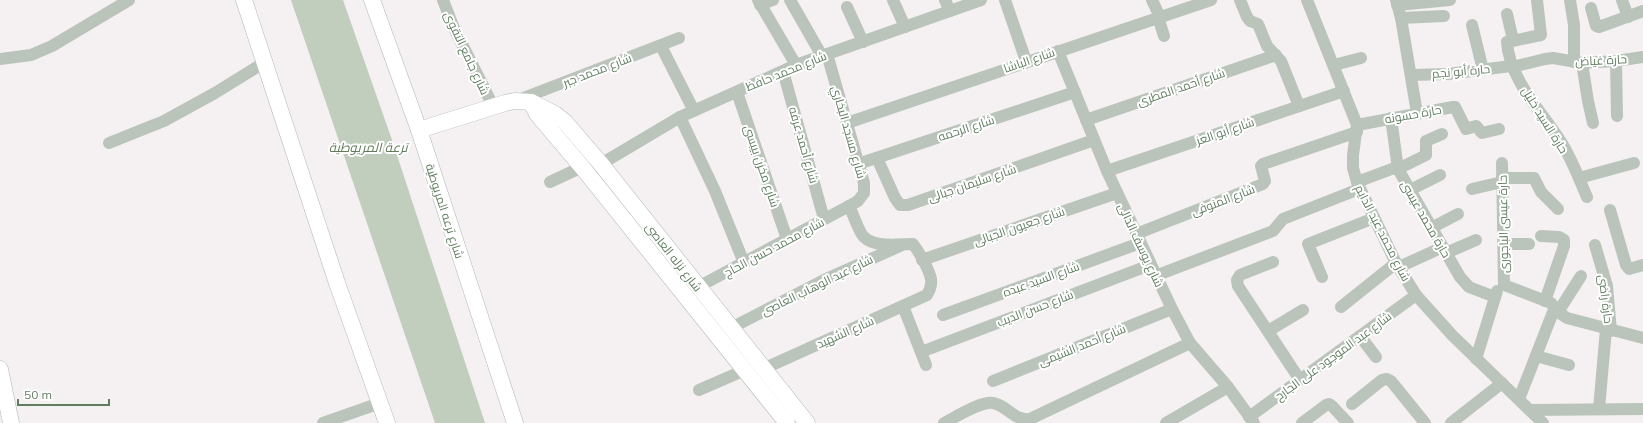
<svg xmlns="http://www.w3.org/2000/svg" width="1643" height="423" viewBox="0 0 1643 423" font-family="Mulish,Cairo,sans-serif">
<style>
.water{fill:#c1cdbd}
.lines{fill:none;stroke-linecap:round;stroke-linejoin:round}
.secondary-casing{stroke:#aeb9ad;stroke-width:17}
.street{stroke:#bbc4bb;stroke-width:12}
.secondary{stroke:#fff;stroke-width:16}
.labels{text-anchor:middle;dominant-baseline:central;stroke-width:4;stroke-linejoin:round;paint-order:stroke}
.street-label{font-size:12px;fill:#617d5f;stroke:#fff}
.water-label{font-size:13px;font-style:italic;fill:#61795a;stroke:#fff}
</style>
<rect width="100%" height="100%" fill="#f5f1f3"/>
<polygon class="water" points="291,0 343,0 392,140 485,423 435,423"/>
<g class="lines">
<defs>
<g id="secondary">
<polyline points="244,0 337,283 387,423"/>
<polyline points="372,0 419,130 515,423"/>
<polyline points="531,102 537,114 582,167 787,423"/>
<polyline points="419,130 505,103 515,101 531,102 555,114 565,122 601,164 807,423"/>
<polyline points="0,369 11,423"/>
</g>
</defs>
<use href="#secondary" class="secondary-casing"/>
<g class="street">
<polyline points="443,0 453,26 493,106"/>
<polyline points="758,0 796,65"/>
<polyline points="790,0 822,56"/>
<polyline points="893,0 905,27"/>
<polyline points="945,0 950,11"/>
<polyline points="1005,0 1026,61"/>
<polyline points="1152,0 1160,17"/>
<polyline points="1240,0 1247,17 1250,21 1258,24 1267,46 1281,61 1299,106"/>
<polyline points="1307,0 1357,125 1353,155 1353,168 1357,182 1396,263 1416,295 1452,335 1543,423"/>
<polyline points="1396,0 1401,18 1417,113"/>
<path d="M1537,0L1541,35L1507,42C1509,79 1542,112 1561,142C1572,159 1579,179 1587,197"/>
<polyline points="1570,0 1574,25 1574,62"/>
<polyline points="1622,0 1628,17"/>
<polyline points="760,5 773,0"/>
<polyline points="1397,5 1450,0"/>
<polyline points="847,7 863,42"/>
<polyline points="1591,8 1596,26 1599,27 1643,11"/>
<polyline points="1507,14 1513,40"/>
<polyline points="1158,17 1164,36"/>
<polyline points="1401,18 1444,16"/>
<polyline points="1472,25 1483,70"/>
<polyline points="661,46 694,111"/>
<polyline points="1058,51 1107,171 1172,309 1190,343 1228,387 1254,423"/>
<polyline points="0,59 31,55 52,46 129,0"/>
<polyline points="1616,61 1617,116"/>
<polyline points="1582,63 1588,101 1593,123"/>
<polyline points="1334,65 1361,58"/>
<polyline points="1512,67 1545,59 1553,58 1582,63 1616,61 1643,57"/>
<polyline points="783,71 824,219"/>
<polyline points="1411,75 1448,74 1511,66"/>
<polyline points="737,92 787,239"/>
<polyline points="518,100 679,38"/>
<polyline points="680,117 715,191 744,263"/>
<polyline points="1391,118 1398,169 1460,277 1469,287 1495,297"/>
<polyline points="1086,120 1276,55"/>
<polyline points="847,123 1211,0"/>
<polyline points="1357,125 1453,107 1455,107 1466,129 1476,126 1482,133 1499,129"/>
<polyline points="109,143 164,121 215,93 265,62"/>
<polyline points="877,158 895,198 900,205 908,205 1094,140"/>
<polyline points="1502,163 1504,285"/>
<polyline points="601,164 680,117 796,65 981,0"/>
<polyline points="858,164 1075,92"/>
<polyline points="1398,169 1426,155 1426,141 1442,134"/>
<polyline points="1107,171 1344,91"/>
<polyline points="1502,178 1534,178 1541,192 1558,209"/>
<polyline points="1579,178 1634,163"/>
<polyline points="550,182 582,167"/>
<polyline points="1357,182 1397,167"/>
<polyline points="1472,189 1502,182"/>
<polyline points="1410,190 1440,175"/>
<polyline points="1610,210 1626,265 1629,269 1643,265"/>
<polyline points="1431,228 1458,214"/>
<polyline points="1136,234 1263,184 1265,181 1261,166 1263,164 1357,132"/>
<polyline points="1541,236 1559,237 1564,240 1564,246 1545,301"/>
<polyline points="1503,244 1529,244"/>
<polyline points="1595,245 1607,286 1611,331"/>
<polyline points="1446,253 1476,240"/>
<polyline points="922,260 1117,193"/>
<polyline points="1273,262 1240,275 1237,280 1238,286 1300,380"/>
<polyline points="1399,267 1443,247"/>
<polyline points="1155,276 1273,231 1283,219 1288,217 1359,189"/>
<polyline points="1322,277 1308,244 1374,218"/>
<polyline points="1504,285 1551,303 1558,312 1567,318 1643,338"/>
<polyline points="698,287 849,206 858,201 864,193 864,183 827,54"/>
<polyline points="903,306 926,365"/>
<polyline points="1341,307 1396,263"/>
<polyline points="1558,312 1581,276"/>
<polyline points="943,315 1140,243"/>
<polyline points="731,328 824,280 900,246"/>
<polyline points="1268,331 1303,310"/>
<polyline points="1360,336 1376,357"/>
<polyline points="921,352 1150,265"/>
<polyline points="1536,356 1569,365"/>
<polyline points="1476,359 1497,291"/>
<path d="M763,369L927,295C930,290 932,285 931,279C929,269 919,252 913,244C899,244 875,248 864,237C859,233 853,213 849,206"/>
<polyline points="993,381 1172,309"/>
<polyline points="699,390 745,370"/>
<polyline points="1519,399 1555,307"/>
<polyline points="1352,404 1382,380 1387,379 1391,381 1425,423"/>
<polyline points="1599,409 1606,329"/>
<polyline points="1530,410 1643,409"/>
<polyline points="1249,417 1416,295"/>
<polyline points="323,423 380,403"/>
<path d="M944,423C956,417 981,401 993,403C1008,406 1014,421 1030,419L1190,343"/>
<polyline points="1166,423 1228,387"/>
<polyline points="1302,423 1326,405 1329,404 1332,406 1348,423"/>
<polyline points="1451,423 1502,383"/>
</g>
<use href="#secondary" class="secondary"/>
</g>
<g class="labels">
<g class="street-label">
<text transform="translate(467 53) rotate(65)">شارع جامع التقوى</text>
<text transform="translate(1029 60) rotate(-19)">شارع الباشا</text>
<text transform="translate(1601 60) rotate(-3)">حارة غياض</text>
<text transform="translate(597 70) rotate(-21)">شارع محمد جبر</text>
<text transform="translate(786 71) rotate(-22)">شارع محمد حافظ</text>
<text transform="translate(1461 71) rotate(-5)">حارة أبو نجم</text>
<text transform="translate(1181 87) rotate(-19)">شارع أحمد المطرى</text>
<text transform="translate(1413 114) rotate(-10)">حارة حسونه</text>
<text transform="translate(1545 120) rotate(58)">حارة السيد خليل</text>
<text transform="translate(966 128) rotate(-18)">شارع الرحمه</text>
<text transform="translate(1225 131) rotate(-19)">شارع أبو العز</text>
<text transform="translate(849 132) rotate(74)">شارع مسجد البخاري</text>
<text transform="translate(804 145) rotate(74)">شارع أحمد عرفه</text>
<text transform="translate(762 166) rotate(71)">شارع مخزن بيبسى</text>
<text transform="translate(972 183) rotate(-19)">شارع سليمان جبالى</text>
<text transform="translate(1223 200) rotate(-21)">شارع المنوفى</text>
<text transform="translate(445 211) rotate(72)">شارع ترعه المريوطية</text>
<text transform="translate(1426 219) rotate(60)">حارة محمد عيسى</text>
<text transform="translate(1503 224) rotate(-91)">حارة عيسى الباجورى</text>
<text transform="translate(1019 226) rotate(-19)">شارع جعيون الجبالى</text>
<text transform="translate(1383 233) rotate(63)">شارع محمد عبد الدايم</text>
<text transform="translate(1141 245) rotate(65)">شارع يوسف الدالى</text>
<text transform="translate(774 247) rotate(-28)">شارع محمد حسن الحاج</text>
<text transform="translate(674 257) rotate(52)">شارع نزله العاصى</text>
<text transform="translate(1041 279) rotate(-20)">شارع السيد عبده</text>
<text transform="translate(817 285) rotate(-26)">شارع عبد الوهاب العاصى</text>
<text transform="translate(1606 299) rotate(83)">حارة راضى</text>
<text transform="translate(1035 308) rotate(-21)">شارع حسن الديب</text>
<text transform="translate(845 332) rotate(-24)">شارع الشهيد</text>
<text transform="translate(1082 345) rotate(-22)">شارع أحمد الشيمى</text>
<text transform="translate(1333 356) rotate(-36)">شارع عبد الموجود على الجارح</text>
</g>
<g class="water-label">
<text x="368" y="147">ترعة المريوطية</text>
</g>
</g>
<path d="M18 399v6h91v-6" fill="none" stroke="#617d5f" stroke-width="2"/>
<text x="24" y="399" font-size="12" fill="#617d5f" stroke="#ffffff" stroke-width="3" paint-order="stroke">50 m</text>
</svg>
